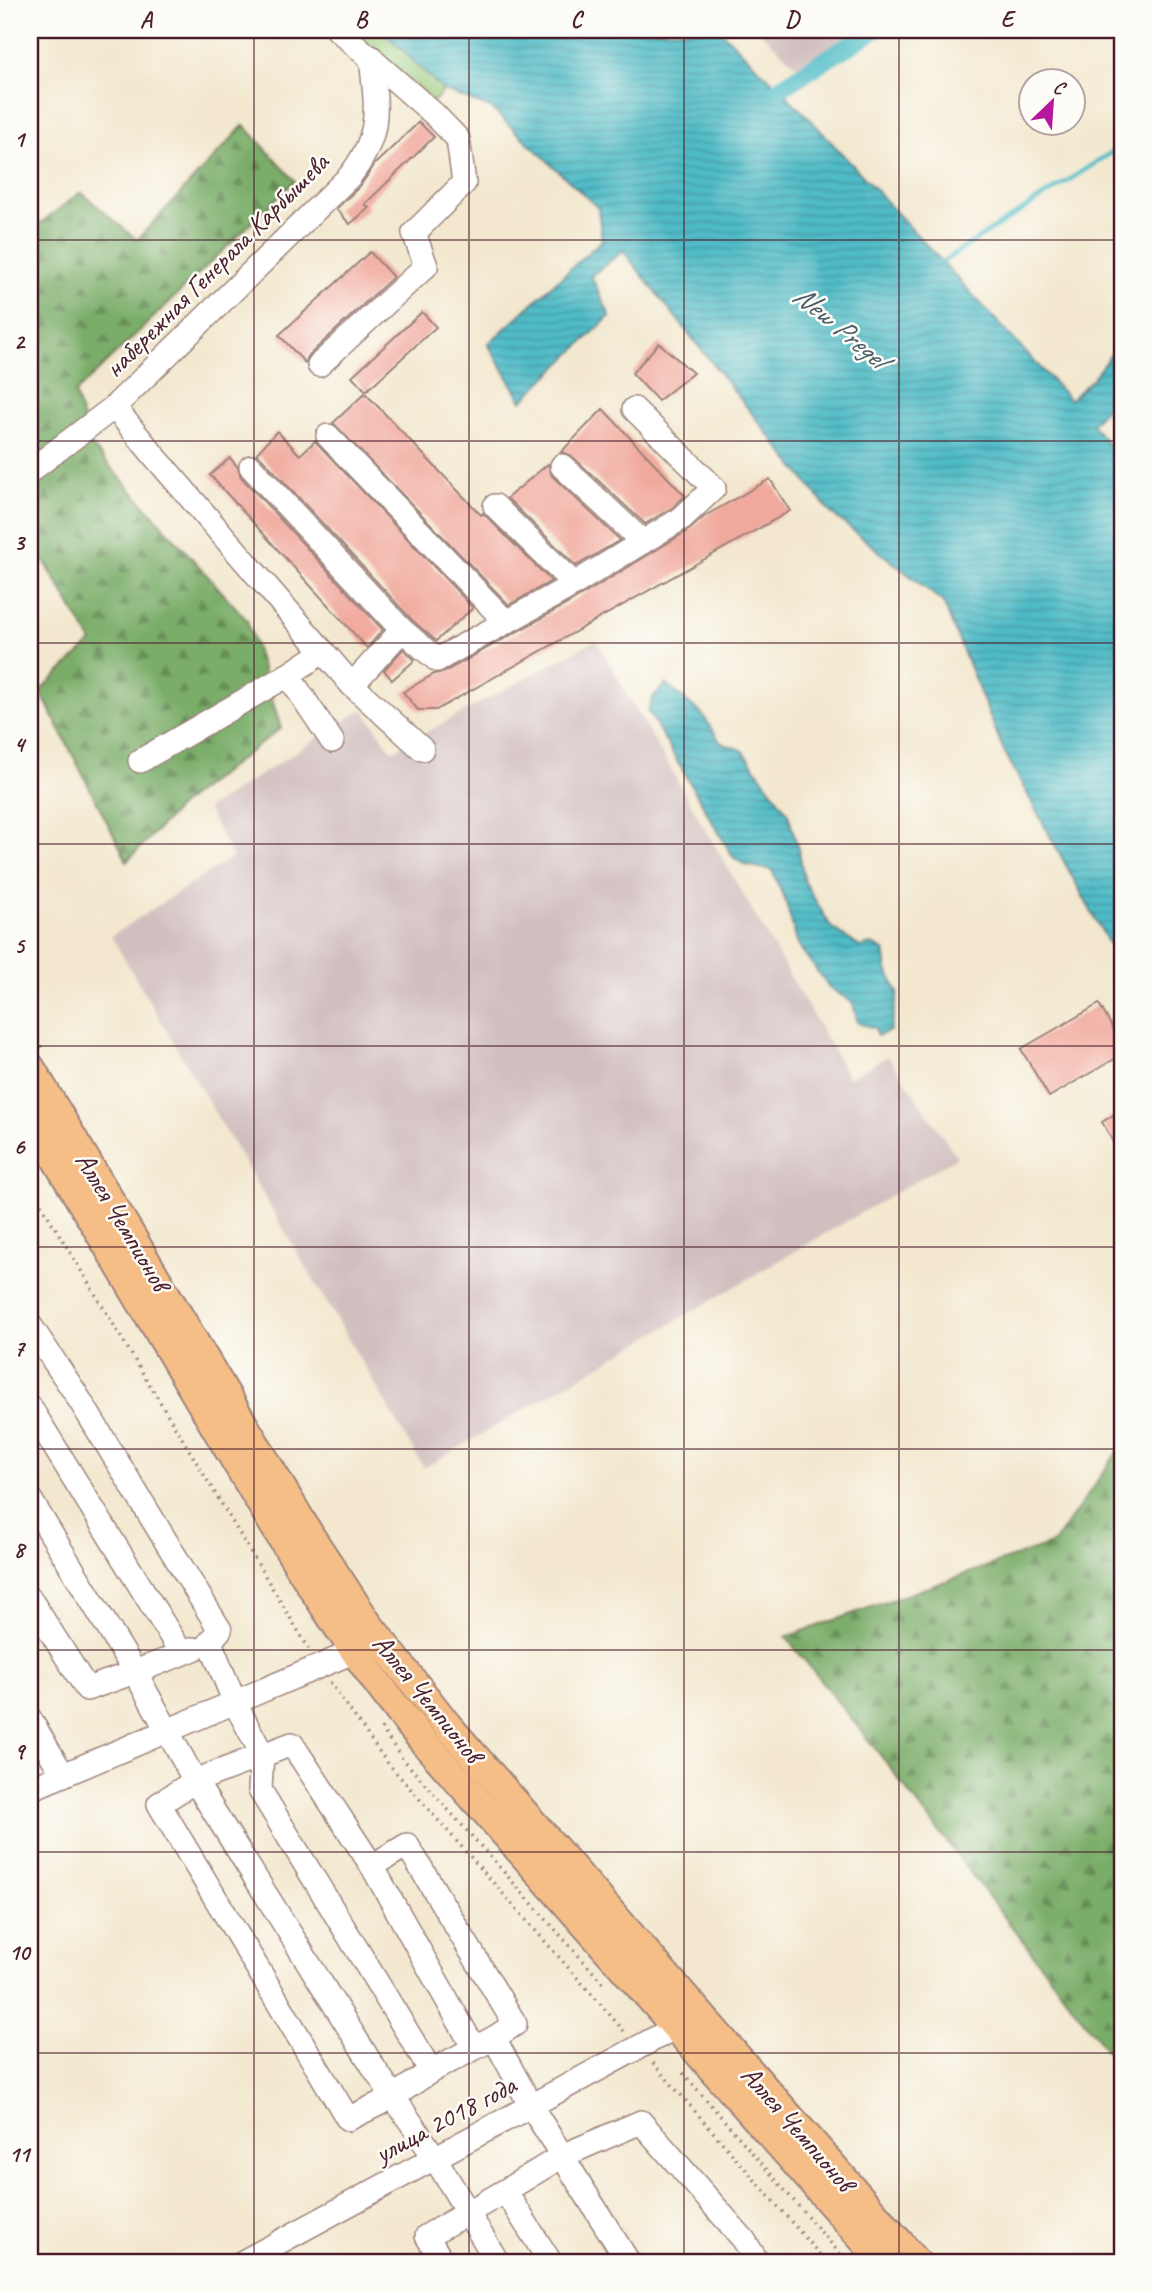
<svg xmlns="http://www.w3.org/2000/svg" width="1153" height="2293" viewBox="0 0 1153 2293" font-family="Caveat,sans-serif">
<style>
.industrial{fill:#d1bfbf}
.green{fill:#98c979;stroke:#717452;stroke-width:2}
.forest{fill:url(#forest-firs);stroke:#62664a;stroke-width:2}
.water{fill:url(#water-rules);stroke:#4c6e79;stroke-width:2}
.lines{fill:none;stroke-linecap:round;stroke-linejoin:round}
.stream{stroke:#4fbcc7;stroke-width:5}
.canal{stroke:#4fbcc7;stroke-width:19}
.building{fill:#f1a99d}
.minor-casing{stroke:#9e847d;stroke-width:26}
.major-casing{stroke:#9e847d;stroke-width:32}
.path{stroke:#9e847d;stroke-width:3.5;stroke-dasharray:2 5;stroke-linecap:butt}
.minor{stroke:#fff;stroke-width:23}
.major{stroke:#f6be87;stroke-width:28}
.grid{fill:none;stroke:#4a1f2b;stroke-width:2;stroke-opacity:0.55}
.labels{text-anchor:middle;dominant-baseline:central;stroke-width:5;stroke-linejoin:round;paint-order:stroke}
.street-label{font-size:28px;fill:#4a1f2b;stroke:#fdfcf7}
.water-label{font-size:30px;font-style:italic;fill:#4c5e69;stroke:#fdfcf7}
.neatline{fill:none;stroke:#4a1f2b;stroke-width:2.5}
.grid-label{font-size:23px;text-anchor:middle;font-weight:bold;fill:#4a1f2b}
</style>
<defs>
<pattern id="forest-firs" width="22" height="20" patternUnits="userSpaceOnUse" patternTransform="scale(1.75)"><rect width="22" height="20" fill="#7aad69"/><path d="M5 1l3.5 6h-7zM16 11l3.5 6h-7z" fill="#668c57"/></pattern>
<pattern id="water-rules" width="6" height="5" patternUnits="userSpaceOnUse" patternTransform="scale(1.75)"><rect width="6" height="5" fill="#4fbcc7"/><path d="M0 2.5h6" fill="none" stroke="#4498a2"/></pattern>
</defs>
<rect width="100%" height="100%" fill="#fdfcf7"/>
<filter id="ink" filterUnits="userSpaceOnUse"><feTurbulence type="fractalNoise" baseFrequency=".0143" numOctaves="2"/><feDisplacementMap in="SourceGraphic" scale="14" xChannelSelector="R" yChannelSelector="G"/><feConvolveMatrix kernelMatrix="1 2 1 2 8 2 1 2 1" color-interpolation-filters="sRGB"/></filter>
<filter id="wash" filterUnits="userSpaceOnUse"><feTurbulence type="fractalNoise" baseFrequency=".00686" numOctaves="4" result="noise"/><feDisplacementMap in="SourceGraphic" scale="28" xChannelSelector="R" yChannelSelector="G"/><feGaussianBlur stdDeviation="1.57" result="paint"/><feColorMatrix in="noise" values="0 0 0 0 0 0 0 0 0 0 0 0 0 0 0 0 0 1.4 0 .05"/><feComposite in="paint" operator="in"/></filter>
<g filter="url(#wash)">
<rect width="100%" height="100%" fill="#f3e8cf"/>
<g class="industrial">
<polygon points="758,30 856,30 802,71"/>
<polygon points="596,640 849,1078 888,1056 957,1157 424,1468 111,936 233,857 207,809 363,709 392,751"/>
</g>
<polygon class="green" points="351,30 382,30 444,91 433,102"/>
<g class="forest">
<polygon points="244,125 295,181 75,393 91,445 247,620 281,728 183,803 127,861 40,691 92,642 30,537 30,231 81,192 137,240"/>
<polygon points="1123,1444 1123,2072 881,1756 786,1637 1054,1543"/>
</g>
<g class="water">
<polygon points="382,30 720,30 808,117 1070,400 1091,380 1123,339 1123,409 1113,400 1092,424 1123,463 1123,970 1004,751 943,602 831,513 623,251 591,276 610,316 522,401 488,344 602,240 598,208 491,108 444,91"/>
<polygon points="666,684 702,714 721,743 742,750 788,813 800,856 804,881 831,927 860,947 872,944 884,950 887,970 898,993 890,1031 877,1036 875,1028 858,1023 853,1003 829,987 798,945 786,903 772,870 745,865 733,857 648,711 653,697"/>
</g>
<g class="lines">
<polyline class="stream" points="942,262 1123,145"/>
<polyline class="canal" points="780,88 874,30"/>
</g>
<g id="blocks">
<g class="building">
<polygon points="419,122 434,137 365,204 369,208 350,224 336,209 360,186 375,164"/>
<polygon points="370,252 393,277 309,355 305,363 279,335"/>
<polygon points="422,312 436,327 366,391 352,376"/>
<polygon points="659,343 693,373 658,401 632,373"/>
<polygon points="365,393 481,515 483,513 551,581 509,605 333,423"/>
<polygon points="603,409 685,496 673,507 645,524 572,456 561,452"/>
<polygon points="277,431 300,455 315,441 473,608 436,641 412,620 261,457 256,454"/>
<polygon points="230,458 237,466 241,477 383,630 367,648 210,475"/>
<polygon points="548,464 552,476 620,540 576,566 507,498"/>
<polygon points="770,479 790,511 436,710 418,710 403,692 434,674 444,672 571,602 689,530 705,516"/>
<polygon points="403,649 415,660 392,680 384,670"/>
<polygon points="1099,1004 1123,1046 1123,1054 1049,1097 1021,1049"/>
<polygon points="1123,1109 1123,1159 1102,1122"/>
</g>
</g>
</g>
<g filter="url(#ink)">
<use href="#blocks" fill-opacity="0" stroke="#9e847d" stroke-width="2"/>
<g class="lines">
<defs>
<g id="minor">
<polyline points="319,365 426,266 414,233 464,183 458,139 434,114 338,30"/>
<polyline points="114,407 156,458 352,685 422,749"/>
<polyline points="328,436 506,622"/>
<polyline points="562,466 643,542"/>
<polyline points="251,467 402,630"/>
<path d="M30,471L114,407L350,176C383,133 376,107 371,57"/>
<polyline points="495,506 574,584"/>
<polyline points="288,675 332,741"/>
<polyline points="352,685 402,630 437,660 564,590 682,518 714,488 634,409"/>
<polyline points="140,761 288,675 323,652"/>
<polyline points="30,1325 76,1394 220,1630 210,1642 235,1703 262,1754 260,1790 431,2071 494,2038 531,2106 629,2263"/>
<polyline points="30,1407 182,1654"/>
<polyline points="30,1499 135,1672 195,1781 374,2068 435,2158 498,2263"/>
<polyline points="30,1599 87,1689 135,1672 194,1649"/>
<polyline points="30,1719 63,1775"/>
<polyline points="30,1789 353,1652"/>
<polyline points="372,1866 474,2048"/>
<polyline points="431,2071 393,2097 348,2119 159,1804 195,1781 292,1744 372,1866 407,1845 515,2024 494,2038"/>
<polyline points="505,2191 562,2156 641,2122 744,2240 758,2263"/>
<polyline points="241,2263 676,2027"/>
<polyline points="443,2263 427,2236 505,2191 551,2263"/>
</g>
<g id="major">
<polyline points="30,1067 310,1536 368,1624 447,1725 917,2263"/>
<path d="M30,1115C97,1227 164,1340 231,1453C291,1554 349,1654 426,1744L884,2263"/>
</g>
</defs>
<use href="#minor" class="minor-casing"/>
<use href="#major" class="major-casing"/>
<g class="path">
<polyline points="30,1028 42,1048"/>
<polyline points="30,1186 309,1649"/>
<polyline points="330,1682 386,1761 624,2031"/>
<polyline points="381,1728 402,1758 603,1983"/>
<polyline points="653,2063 827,2263"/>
<polyline points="683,2073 848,2263"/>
</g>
<use href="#minor" class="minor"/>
<use href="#major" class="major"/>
</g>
</g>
<path class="grid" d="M254,30V2263M469,30V2263M684,30V2263M899,30V2263M30,240H1123M30,441H1123M30,643H1123M30,844H1123M30,1046H1123M30,1247H1123M30,1449H1123M30,1650H1123M30,1852H1123M30,2053H1123"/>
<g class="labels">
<g class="street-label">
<text transform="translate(216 265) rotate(-45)">набережная Генерала Карбышева</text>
<text transform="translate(123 1221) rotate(59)">Аллея Чемпионов</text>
<text transform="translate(428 1698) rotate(51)">Аллея Чемпионов</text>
<text transform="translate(445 2119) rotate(-28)">улица 2018 года</text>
<text transform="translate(798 2128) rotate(49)">Аллея Чемпионов</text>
</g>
<g class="water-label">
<text transform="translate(840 326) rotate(40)">New Pregel</text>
</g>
</g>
<rect width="1153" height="2293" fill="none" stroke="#fdfcf7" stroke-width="77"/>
<g transform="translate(1052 102) rotate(25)"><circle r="33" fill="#fdfcf7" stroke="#b5a4a5" stroke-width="2"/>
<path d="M0-5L12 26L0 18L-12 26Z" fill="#b5179e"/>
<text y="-10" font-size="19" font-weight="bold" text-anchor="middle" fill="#4a1f2b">С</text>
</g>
<rect x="38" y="38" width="1076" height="2216" class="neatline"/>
<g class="grid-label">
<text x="146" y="27">A</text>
<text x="361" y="27">B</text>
<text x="576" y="27">C</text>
<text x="792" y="27">D</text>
<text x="1007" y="27">E</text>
<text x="19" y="147">1</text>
<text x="19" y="349">2</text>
<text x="19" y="550">3</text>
<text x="19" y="752">4</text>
<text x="19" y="953">5</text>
<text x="19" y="1154">6</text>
<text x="19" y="1356">7</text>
<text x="19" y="1557">8</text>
<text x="19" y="1759">9</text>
<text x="19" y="1960">10</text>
<text x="19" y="2162">11</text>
</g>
</svg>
